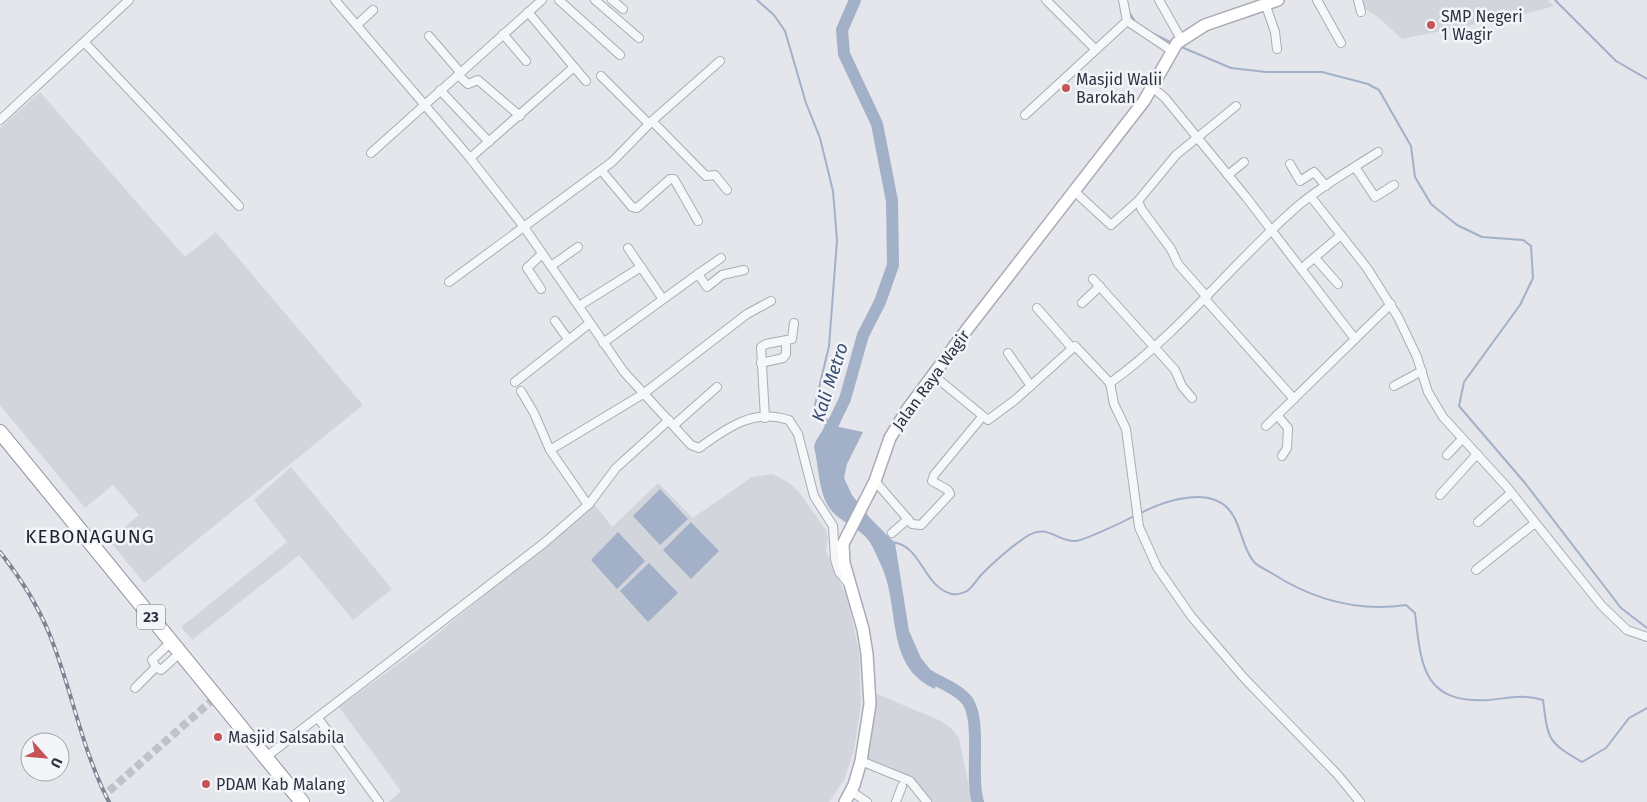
<svg xmlns="http://www.w3.org/2000/svg" width="1647" height="802" viewBox="0 0 1647 802" font-family="'Fira Sans',sans-serif">
<style>
.built{fill:#d2d5dc}
.water{fill:#a2b0c8}
.lines{fill:none;stroke-linecap:round;stroke-linejoin:round}
.stream{stroke:#a2b0c8;stroke-width:2}
.river{stroke:#a2b0c8;stroke-width:12}
.minor-tunnel{stroke:#bfc2c9;stroke-width:8;stroke-dasharray:8 4;stroke-linecap:butt}
.minor-casing{stroke:#a9acb5;stroke-width:10}
.secondary-casing{stroke:#a9acb5;stroke-width:14}
.trunk-casing{stroke:#8c92a0;stroke-width:16}
.minor{stroke:#f6f7f9;stroke-width:8}
.secondary{stroke:#fff;stroke-width:11}
.trunk{stroke:#fff;stroke-width:14}
.rail-casing{stroke:#7e8493;stroke-width:4}
.rail{stroke:#f3f5f8;stroke-width:2;stroke-dasharray:5.5;stroke-linecap:butt}
.poi-dot{fill:#c55358;stroke:#f3f5f8;stroke-width:2}
.labels{text-anchor:middle;dominant-baseline:central;stroke-width:5;stroke-linejoin:round;paint-order:stroke}
.shield{fill:#f3f5f8;stroke:#686c79;stroke-width:1}
.shield-label{font-size:15px;font-weight:bold;fill:#2c3242}
.poi-label{font-size:16px;fill:#2c3242;stroke:#f3f5f8;text-anchor:start}
.street-label{font-size:16px;fill:#2c3242;stroke:#f3f5f8}
.water-label{font-size:18px;font-style:italic;fill:#394d73;stroke:#f3f5f8}
.quarter-label{font-size:19px;letter-spacing:1px;fill:#1e2333;stroke:#f3f5f8}
</style>
<rect width="100%" height="100%" fill="#e4e6eb"/>
<g class="built">
<polygon points="1360,0 1548,0 1554,6 1525,14 1402,39 1378,17 1362,7"/>
<polygon points="40,92 185,257 216,232 363,405 144,583 109,540 139,515 113,485 85,508 0,405 0,128"/>
<polygon points="291,467 392,589 353,620 299,555 192,640 181,627 287,542 254,500"/>
<polygon points="772,474 788,482 799,492 826,530 828,537 826,551 847,598 859,651 861,704 854,750 844,780 829,802 389,802 401,791 339,707 419,649 595,505 612,527 658,483 693,518 752,477"/>
<polygon points="877,694 941,721 951,728 959,738 972,802 929,802 912,779 867,761"/>
</g>
<g class="water">
<path d="M825,424L863,432L847,464L844,478L852,495L870,518L895,543L909,631L921,658L937,678L935,689C884,666 901,608 881,565C877,557 874,548 869,541C859,527 837,521 828,506C818,489 819,466 814,447C816,437 823,433 825,424Z"/>
<polygon points="660,489 688,519 660,545 633,516"/>
<polygon points="691,522 719,551 691,579 663,550"/>
<polygon points="618,532 645,561 617,589 591,560"/>
<polygon points="649,563 678,593 648,622 620,591"/>
</g>
<g class="lines">
<g class="stream">
<polyline points="757,0 774,15 785,31 806,103 820,138 833,191 837,240 829,346 813,413 827,420 831,428"/>
<polyline points="1555,0 1616,61 1647,79"/>
<polyline points="1129,12 1136,23"/>
<polyline points="1152,33 1172,43"/>
<polyline points="1179,46 1231,68 1266,72 1322,72 1368,84 1379,90 1411,146 1415,177 1431,204 1457,225 1482,237 1523,240 1531,246 1533,278 1520,305 1464,382 1459,406 1525,483 1621,608 1647,628"/>
<path d="M1139,514C1165,500 1216,483 1234,517C1242,531 1243,549 1254,562C1259,567 1267,570 1273,574C1314,600 1359,612 1406,605L1415,613C1421,666 1423,704 1489,700C1509,698 1523,694 1543,700C1548,739 1547,742 1582,762L1606,748L1629,718L1647,708"/>
<path d="M892,542C922,545 923,587 952,594C956,595 964,593 967,591C973,587 977,579 982,574C995,561 1013,545 1029,535C1048,524 1058,542 1075,541C1083,541 1125,521 1134,516"/>
</g>
<g class="river">
<polyline points="831,442 831,428 845,399 863,335 880,302 893,265 892,201 877,124 844,54 842,30 855,0"/>
<path d="M924,673C936,681 954,687 964,697C984,715 969,775 978,802"/>
</g>
<polyline class="minor-tunnel" points="109,791 217,696"/>
<defs>
<g id="minor">
<path d="M335,0L470,158L524,227L624,372L691,445L699,448C727,428 753,408 789,420L798,434L814,496L833,526L835,559L839,572L847,582"/>
<polyline points="559,0 620,55"/>
<polyline points="595,0 639,38"/>
<polyline points="612,0 623,9"/>
<polyline points="1046,0 1095,49"/>
<polyline points="1123,0 1127,21 1172,51"/>
<polyline points="1159,0 1181,39"/>
<polyline points="1317,0 1341,43"/>
<polyline points="1358,0 1361,12"/>
<polyline points="1266,6 1275,32 1277,49"/>
<polyline points="358,24 373,10"/>
<polyline points="503,34 526,61"/>
<polyline points="429,36 460,72"/>
<polyline points="85,43 239,206"/>
<polyline points="574,67 586,81"/>
<polyline points="458,75 468,84 478,80 520,116"/>
<polyline points="601,76 649,124"/>
<polyline points="1152,87 1165,98 1246,197 1355,339"/>
<polyline points="440,90 489,142"/>
<polyline points="1025,115 1127,21"/>
<polyline points="0,120 129,0"/>
<polyline points="652,121 706,176 715,175 727,190"/>
<polyline points="371,153 542,0"/>
<polyline points="470,158 574,67 528,12"/>
<polyline points="1290,164 1300,181 1314,172 1326,186"/>
<polyline points="1355,167 1375,197 1394,185"/>
<polyline points="601,170 632,207 637,208 670,179 674,179 698,221"/>
<polyline points="1228,175 1244,162"/>
<polyline points="1073,190 1111,225 1138,201"/>
<polyline points="1311,197 1367,268 1398,317 1417,357 1428,392 1443,417 1506,486 1602,606 1627,630 1647,637"/>
<polyline points="628,248 662,298"/>
<polyline points="1315,258 1338,284"/>
<polyline points="551,266 578,247"/>
<polyline points="1301,269 1341,235"/>
<polyline points="698,274 721,258"/>
<polyline points="1093,279 1175,370 1182,386 1192,398"/>
<polyline points="449,282 612,162 652,121 720,61"/>
<polyline points="541,289 527,268 542,254"/>
<polyline points="1207,297 1178,264 1171,249 1142,210 1138,201 1176,155 1236,106"/>
<polyline points="1205,299 1294,399"/>
<polyline points="1082,303 1100,286"/>
<polyline points="579,306 641,267"/>
<polyline points="1037,308 1072,348"/>
<polyline points="555,321 568,339"/>
<polyline points="603,343 698,274 707,287 722,275 744,270"/>
<polyline points="1008,353 1031,386"/>
<polyline points="761,363 783,358 786,354 786,341"/>
<path d="M933,375L988,420L1015,400L1075,346L1110,383C1181,332 1233,262 1299,205C1323,185 1352,169 1378,152"/>
<polyline points="515,382 590,323"/>
<polyline points="1110,383 1114,404 1126,429 1139,527 1157,567 1191,616 1244,678 1337,774 1360,802"/>
<polyline points="1394,386 1422,371"/>
<polyline points="521,391 534,413 550,450 588,505"/>
<polyline points="1277,415 1288,428 1287,448 1282,456"/>
<polyline points="765,418 761,347 766,344 792,339 794,323"/>
<polyline points="674,425 717,387"/>
<polyline points="1266,426 1391,304"/>
<polyline points="550,450 643,394 747,314 771,301"/>
<polyline points="1447,455 1462,439"/>
<polyline points="875,481 912,524 921,525 950,494 948,490 932,481 934,475 982,417"/>
<polyline points="1440,495 1477,454"/>
<polyline points="1478,522 1511,493"/>
<polyline points="892,533 908,519"/>
<polyline points="1476,570 1535,523"/>
<polyline points="171,642 152,660 156,667 161,670 180,653"/>
<polyline points="135,688 156,667"/>
<polyline points="318,718 379,802"/>
<polyline points="266,757 544,543 589,504 616,468 669,420"/>
<polyline points="861,761 910,781 927,802"/>
<polyline points="851,791 867,802"/>
<polyline points="896,802 902,786"/>
</g>
<polyline id="secondary" points="845,802 854,785 861,761 870,704 867,654 863,629 844,563 843,544 875,481 890,438 907,410 968,328 1144,101 1177,43 1205,25 1278,0"/>
<polyline id="trunk" points="0,432 302,802"/>
</defs>
<use href="#minor" class="minor-casing"/>
<use href="#secondary" class="secondary-casing"/>
<use href="#trunk" class="trunk-casing"/>
<use href="#minor" class="minor"/>
<use href="#secondary" class="secondary"/>
<use href="#trunk" class="trunk"/>
<defs>
<path id="rail" d="M0,552C19,576 37,604 49,633C72,689 81,748 109,802"/>
</defs>
<use href="#rail" class="rail-casing"/>
<use href="#rail" class="rail"/>
</g>
<g class="poi-dot">
<circle cx="1431" cy="25" r="5"/>
<circle cx="1066" cy="88" r="5"/>
<circle cx="218" cy="737" r="5"/>
<circle cx="206" cy="784" r="5"/>
</g>
<g class="labels">
<rect class="shield" x="137" y="604.5" width="28" height="25" rx="4"/>
<g class="shield-label">
<text x="151" y="617">23</text>
</g>
<g class="poi-label">
<text x="1441" y="16">SMP Negeri<tspan x="1441" dy="18">1 Wagir</tspan></text>
<text x="1076" y="79">Masjid Walii<tspan x="1076" dy="18">Barokah</tspan></text>
<text x="228" y="737">Masjid Salsabila</text>
<text x="216" y="784">PDAM Kab Malang</text>
</g>
<g class="street-label">
<text transform="translate(931 380) rotate(-54)">Jalan Raya Wagir</text>
</g>
<g class="water-label">
<text transform="translate(830 382) rotate(-72)">Kali Metro</text>
</g>
<g class="quarter-label">
<text x="90" y="536">KEBONAGUNG</text>
</g>
</g>
<g transform="translate(45 757) rotate(117)"><circle r="24" fill="#f3f5f8" stroke="#a3a7af"/>
<path d="M0-4L9 19L0 12L-9 19Z" fill="#c55358"/>
<text y="-8" font-size="14" font-weight="bold" text-anchor="middle" fill="#2c3242">U</text>
</g>
</svg>
